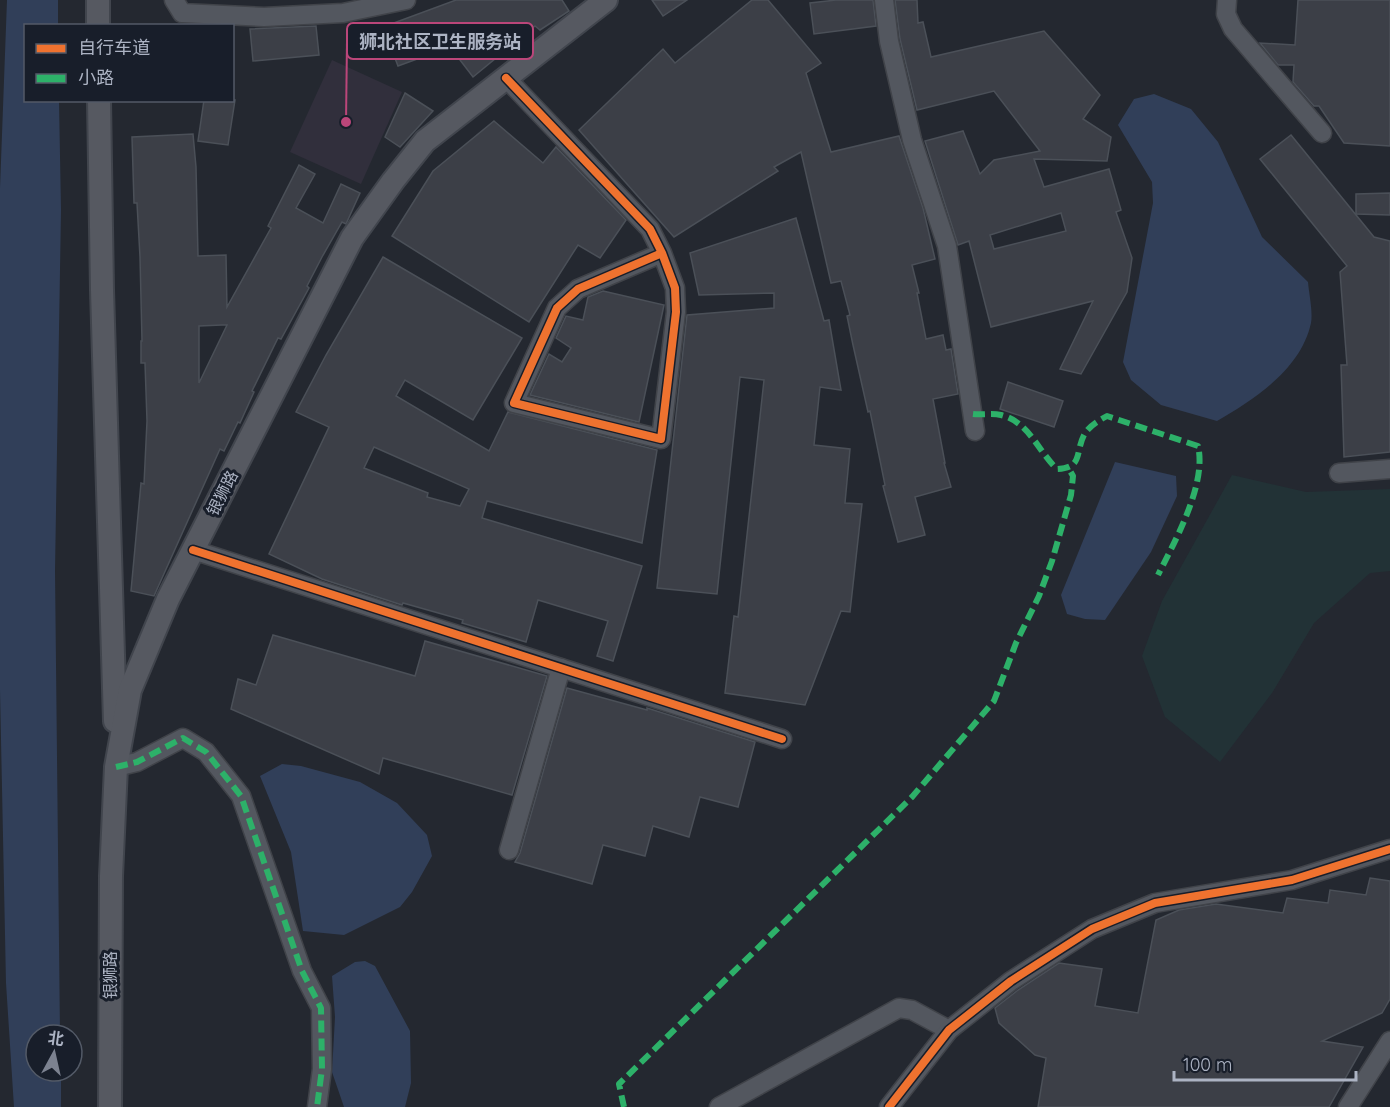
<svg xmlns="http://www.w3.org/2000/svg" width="1390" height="1107" viewBox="0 0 1390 1107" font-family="Quicksand,'Noto Sans SC',sans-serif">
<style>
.medical{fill:#312f3c}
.green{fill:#223236}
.water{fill:#313f59}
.building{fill:#3c3f47;stroke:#4b5058;stroke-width:1.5;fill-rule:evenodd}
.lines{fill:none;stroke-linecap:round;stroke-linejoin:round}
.minor-casing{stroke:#404349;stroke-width:21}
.major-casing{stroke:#41454d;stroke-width:26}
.minor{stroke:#53575f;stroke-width:18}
.major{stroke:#565961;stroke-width:22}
.quiet{stroke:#2db169;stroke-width:6;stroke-dasharray:12 6;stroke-linecap:butt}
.cycleway-casing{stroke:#181e2a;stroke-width:11}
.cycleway{stroke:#ef722f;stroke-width:8}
.labels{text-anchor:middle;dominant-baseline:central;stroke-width:6;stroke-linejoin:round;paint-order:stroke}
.street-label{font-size:16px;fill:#acb3c3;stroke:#181e2a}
.leader{fill:none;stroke:#bb467a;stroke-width:2}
.callout-dot{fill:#bb467a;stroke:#181e2a;stroke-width:2}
.callout{fill:#181e2a;stroke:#bb467a;stroke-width:2}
.callout-label{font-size:18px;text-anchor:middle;font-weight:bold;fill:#acb3c3}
</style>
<rect width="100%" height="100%" fill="#242830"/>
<polygon class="medical" points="332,60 402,92 361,184 290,152"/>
<polygon class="green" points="1232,475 1306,492 1390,489 1390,571 1370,573 1314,623 1272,693 1220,762 1165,717 1142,656 1162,601"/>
<g class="water">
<polygon points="7,0 58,0 58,25 26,26 26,100 59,101 61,210 55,571 60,1035 36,1035 36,1071 61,1071 61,1107 14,1107 6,983 0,690 0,188"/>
<path d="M1154,94L1191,109L1218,142L1262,237L1308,282C1309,294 1313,311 1311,323C1301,369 1255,399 1217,421L1161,405L1131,380L1123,362L1153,203L1152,182L1118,125L1134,99Z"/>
<polygon points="1115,462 1176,476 1177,496 1151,552 1105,620 1085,619 1067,614 1061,595"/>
<polygon points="282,764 301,766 360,782 397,803 427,835 432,856 412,892 400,907 344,935 303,931 291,852 260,776"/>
<polygon points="365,961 375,966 410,1031 411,1083 405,1107 344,1107 332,1072 335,1017 332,976 355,962"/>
</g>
<g class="building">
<polygon points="456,0 562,0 569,11 540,30 535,26 473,77 450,47 398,66 383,27"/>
<polygon points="652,0 687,0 663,16"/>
<polygon points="752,0 768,0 821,63 806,73 831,152 899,136 923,208 935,259 912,265 919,293 917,293 926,339 943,335 946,350 951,349 958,394 933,399 945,463 944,463 951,487 915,497 925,535 898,542 883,486 885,485 870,411 868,412 853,345 847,316 850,315 841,281 831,283 801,152 774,167 778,171 674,237 579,130 663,49 675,63"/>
<polygon points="836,0 873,0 876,26 814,34 810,3"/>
<path d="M895,0H917L918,23L923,22L931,57L1044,31L1100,95L1083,119L1111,137L1107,161L1034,159L1044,187L1109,169L1121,210L1116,212L1132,258L1127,292L1081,374L1060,369L1093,301L991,327L969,241L958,245L925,141L963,131L980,174L994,160L1040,151L994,91L917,110L900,39ZM1061,213L1066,231L994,249L990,235Z"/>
<polygon points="1298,0 1390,0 1390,146 1344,143 1319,106 1314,106 1293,82 1294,65 1278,65 1260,43 1295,45"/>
<polygon points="316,26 319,55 253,61 250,29"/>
<polygon points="405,93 433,111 400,147 385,137"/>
<polygon points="204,100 235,100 228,145 198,141"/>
<polygon points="494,121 543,163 556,147 626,220 600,258 578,245 529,322 392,236 433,171"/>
<path d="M193,134L196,167L198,256L226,255L227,307L271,228L268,226L299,165L315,174L296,208L323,223L341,184L360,193L346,224L342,222L322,257L307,286L309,288L281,339L278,338L252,391L254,392L240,423L238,422L224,451L220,449L154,596L131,591L141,483L144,484L147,421L145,363H141V341H142L140,257L137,203H134L132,137ZM222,325H227L199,383V326Z"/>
<polygon points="1291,135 1374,237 1390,241 1390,452 1344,457 1341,365 1347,365 1340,272 1347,266 1260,159"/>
<polygon points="1390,193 1390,215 1356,214 1356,194"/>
<polygon points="796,218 824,321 829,320 841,390 820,387 814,445 850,449 845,503 862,504 850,612 841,611 805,705 725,693 734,616 738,617 764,380 740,377 717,594 657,588 687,315 774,308 774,293 699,295 690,253"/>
<path d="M383,257L522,338L473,420L405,380L396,396L489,451L508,412L657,450L642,543L487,501L482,518L642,566L613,661L597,656L608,621L538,600L526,642L462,623L463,620L403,603L402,605L322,579L269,554L329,427L296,412L326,355ZM374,447L469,489L460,506L427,497L428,493L364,468Z"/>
<polygon points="603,291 664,305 639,422 530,395 549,354 562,362 571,348 556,338 566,316 583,320 588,297"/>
<polygon points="1008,382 1063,401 1054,427 1000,409"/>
<polygon points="273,635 415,676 425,641 547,676 512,795 383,758 379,774 231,709 238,679 256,685"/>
<polygon points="567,688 647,710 647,708 755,742 738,807 700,797 689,837 653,826 645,856 603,845 592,884 515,862 520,853"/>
<polygon points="1370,878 1390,881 1390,999 1382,1013 1322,1041 1363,1047 1329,1107 1038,1107 1046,1058 1035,1055 999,1023 995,1008 1018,990 1059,963 1102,969 1095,1006 1138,1013 1156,920 1179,910 1216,904 1283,913 1287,898 1328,903 1330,890 1366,895"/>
</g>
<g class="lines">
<defs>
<g id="minor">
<polyline points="174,0 182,13 264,17 343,13 406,0"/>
<polyline points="884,0 889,41 912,140 947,246 975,431"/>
<polyline points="1227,0 1226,14 1233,29 1322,133"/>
<polyline points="506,78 650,229 662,253 675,288 676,312 661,439 514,403 557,308 578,289 662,253"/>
<polyline points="1339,473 1390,469"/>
<polyline points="193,550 782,739"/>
<polyline points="116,767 137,762 183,738 206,752 241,796 302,971 321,1008 322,1069 317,1107"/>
<polyline points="509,850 561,668"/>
<polyline points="719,1107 899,1008 912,1010 949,1030"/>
<polyline points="889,1107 949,1030 1011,981 1092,929 1155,903 1292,880 1390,849"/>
<polyline points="1348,1107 1390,1041"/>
</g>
<g id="major">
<polyline points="98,0 98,26"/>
<polyline points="99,100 102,290 115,721"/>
<polyline points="110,1107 111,876 116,767 130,690 168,599 352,238 393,181 425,141 606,0"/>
</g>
</defs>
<use href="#minor" class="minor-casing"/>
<use href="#major" class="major-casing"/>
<use href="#minor" class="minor"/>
<use href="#major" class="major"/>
<g class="quiet">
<path d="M973,414C981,415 992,413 1001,415C1029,422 1038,451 1057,469C1083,468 1075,453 1084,435C1089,426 1098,421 1107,416L1198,446C1207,484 1175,541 1158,575"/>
<polyline points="116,767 137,762 183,738 206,752 241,796 302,971 321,1008 322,1069 317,1107"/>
<polyline points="624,1107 619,1084 912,797 994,701 1016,643 1039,596 1052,561 1071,495 1073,476 1069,469"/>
</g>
<defs>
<g id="cycleway">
<polyline points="506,78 650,229 662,253 675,288 676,312 661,439 514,403 557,308 578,289 662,253"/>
<polyline points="193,550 782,739"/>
<polyline points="889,1107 949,1030 1011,981 1092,929 1155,903 1292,880 1390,849"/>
</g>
</defs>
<use href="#cycleway" class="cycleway-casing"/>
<use href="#cycleway" class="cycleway"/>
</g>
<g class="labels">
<g class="street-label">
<text transform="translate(222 493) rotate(-63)">银狮路</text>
<text transform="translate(110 975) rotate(-90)">银狮路</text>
</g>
</g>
<path class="leader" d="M346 122L347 41"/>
<circle class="callout-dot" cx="346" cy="122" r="6"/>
<rect class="callout" x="347" y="23" width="186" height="36" rx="6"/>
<g class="callout-label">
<text x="440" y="48">狮北社区卫生服务站</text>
</g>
<rect x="24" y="24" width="210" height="78" fill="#181e2a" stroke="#535a67" stroke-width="1.5"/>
<rect x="36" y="44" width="30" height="9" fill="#ef722f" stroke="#535a67" stroke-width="1.5"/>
<text x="78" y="54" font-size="18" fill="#acb3c3">自行车道</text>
<rect x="36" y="74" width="30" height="9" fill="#2db169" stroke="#535a67" stroke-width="1.5"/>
<text x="78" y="84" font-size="18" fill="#acb3c3">小路</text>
<g transform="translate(54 1053) rotate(8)"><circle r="28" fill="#181e2a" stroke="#535a67" stroke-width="1.5"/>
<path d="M0-4.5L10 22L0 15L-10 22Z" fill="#7c8290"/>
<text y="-9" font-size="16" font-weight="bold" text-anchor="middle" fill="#acb3c3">北</text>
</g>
<path d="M1174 1071v9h182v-9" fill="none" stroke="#acb3c3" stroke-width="3"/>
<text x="1183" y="1071" font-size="18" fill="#acb3c3" stroke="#181e2a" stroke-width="4.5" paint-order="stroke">100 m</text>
</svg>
